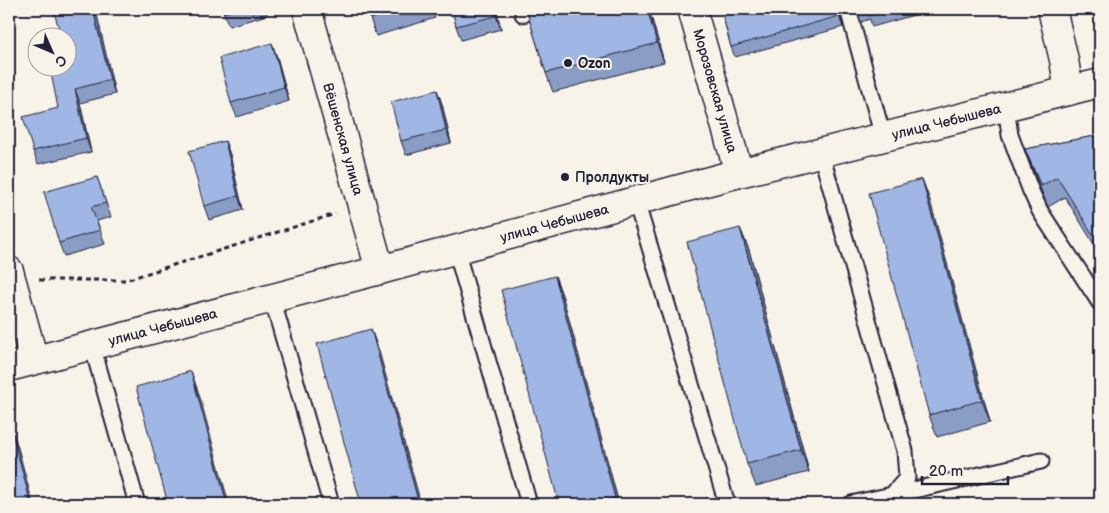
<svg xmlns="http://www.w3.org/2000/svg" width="1109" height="513" viewBox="0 0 1109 513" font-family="'Balsamiq Sans',sans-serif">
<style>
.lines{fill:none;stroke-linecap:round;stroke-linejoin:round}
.lane-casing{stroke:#22223b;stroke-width:19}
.street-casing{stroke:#22223b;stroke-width:31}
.secondary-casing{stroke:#22223b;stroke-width:31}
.path{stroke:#22223b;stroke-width:3;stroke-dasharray:5 4;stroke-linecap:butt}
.lane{stroke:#f7f3e8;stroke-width:15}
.street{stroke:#f7f3e8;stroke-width:28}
.secondary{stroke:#f7f3e8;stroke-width:28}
.wall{fill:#8a9dc4;stroke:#22223b}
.shaded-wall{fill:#707fa0;stroke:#22223b}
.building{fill:#a0b6e4;stroke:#22223b}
.poi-dot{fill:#22223b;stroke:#f7f3e8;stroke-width:2}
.labels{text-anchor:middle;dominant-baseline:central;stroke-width:4;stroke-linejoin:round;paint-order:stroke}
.poi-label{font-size:14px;font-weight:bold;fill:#22223b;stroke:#f7f3e8;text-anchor:start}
.street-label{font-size:14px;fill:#22223b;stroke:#f7f3e8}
</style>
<rect width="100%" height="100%" fill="#f7f3e8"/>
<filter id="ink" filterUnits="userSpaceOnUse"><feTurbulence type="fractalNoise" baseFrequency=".02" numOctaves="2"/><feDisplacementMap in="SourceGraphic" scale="10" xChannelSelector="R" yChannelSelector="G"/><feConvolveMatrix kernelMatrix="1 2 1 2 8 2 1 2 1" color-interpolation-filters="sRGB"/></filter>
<g filter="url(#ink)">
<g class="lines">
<defs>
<g id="lane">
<polyline points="848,9 883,137"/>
<polyline points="523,14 540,9"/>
<polyline points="1006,107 1010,135 1030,189 1040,211 1100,303"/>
<polyline points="821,153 905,451 907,478 892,495 851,504"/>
<polyline points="636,201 727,504"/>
<polyline points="456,250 529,504"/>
<polyline points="272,298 331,504"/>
<polyline points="92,345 137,504"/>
<polyline points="892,495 1041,461"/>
</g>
<g id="street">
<path id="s1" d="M307,9L380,270"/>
<path id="s2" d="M692,9L739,173"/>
<polyline points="1052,9 1064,60 1069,91"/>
<polyline points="9,271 34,360"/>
</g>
<g id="secondary">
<path id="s3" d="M9,367L380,270L739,173L1100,83"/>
</g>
</defs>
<use href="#lane" class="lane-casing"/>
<use href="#street" class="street-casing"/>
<use href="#secondary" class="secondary-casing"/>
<polyline class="path" points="39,280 126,280 335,214"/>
<use href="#lane" class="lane"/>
<use href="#street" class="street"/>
<use href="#secondary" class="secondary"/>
</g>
<g class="wall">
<polygon points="53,9 95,9 115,94 80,103 91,152 38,164 33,151 58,108 68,68 68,38"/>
<polygon points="222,9 265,9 267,15 229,26"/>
<polygon points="367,9 432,9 435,18 376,36"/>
<polygon points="452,9 496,9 501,29 461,40 456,26"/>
<polygon points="526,9 649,9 664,62 553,92 546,73"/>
<polygon points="721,9 839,9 843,27 735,57 731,47"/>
<polygon points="857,9 935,9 872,27 870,19 861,22"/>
<polygon points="277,57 289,101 237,117 231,103"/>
<polygon points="437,90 442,104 451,143 406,155 401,141"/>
<polygon points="1100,135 1100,254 1065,197 1048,207 1033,170 1025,149"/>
<polygon points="225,141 230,155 243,210 209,220 204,206"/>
<polygon points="97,177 111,217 97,221 105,244 64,256 59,243"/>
<polygon points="922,179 930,201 990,422 937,437 929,415"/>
<polygon points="740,228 749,250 809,472 756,486 747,464"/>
<polygon points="555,276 563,298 619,504 559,504"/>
</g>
<g class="shaded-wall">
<polygon points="93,9 95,9 96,10 115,94 110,80"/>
<polygon points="494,9 496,9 501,29 496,16"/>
<polygon points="647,9 649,9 664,62 657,43"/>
<polygon points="838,9 839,9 843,27 839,16"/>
<polygon points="272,43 277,57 289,101 284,87"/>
<polygon points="75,89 80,103 91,152 86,138"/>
<polygon points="437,90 442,104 451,143 446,130"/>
<polygon points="225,141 230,155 243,210 238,196"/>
<polygon points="922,179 930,201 990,422 982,400"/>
<polygon points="740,228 749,250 809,472 801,450"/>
<polygon points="555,276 563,298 619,504 617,504 615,498"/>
<polygon points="371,329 379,351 421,504 419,504"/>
<polygon points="191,371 199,394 229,504 227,504"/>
<polygon points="9,421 17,444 33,504 31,504"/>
</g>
<g class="building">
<polygon points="53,9 93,9 110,80 75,89 86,138 33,151 23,117 58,108 50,68 68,68 68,38 62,38"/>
<polygon points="222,9 237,9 224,13"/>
<polygon points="367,9 402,9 370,19"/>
<polygon points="452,9 494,9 496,16 456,26"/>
<polygon points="526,9 647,9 657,43 546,73"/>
<polygon points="721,9 838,9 839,16 731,47"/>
<polygon points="857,9 866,9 857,11"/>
<polygon points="866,9 895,9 868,16"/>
<polygon points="272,43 284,87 231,103 219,58"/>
<polygon points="437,90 446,130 401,141 391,102"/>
<polygon points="1100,135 1100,246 1057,177 1041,186 1025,149"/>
<polygon points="225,141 238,196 204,206 189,151"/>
<polygon points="97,177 106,203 91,207 100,230 59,243 44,192"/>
<polygon points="922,179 982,400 929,415 869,193"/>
<polygon points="740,228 801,450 747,464 687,242"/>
<polygon points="555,276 615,498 592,504 559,504 501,290"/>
<polygon points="371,329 419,504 361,504 317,344"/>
<polygon points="191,371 227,504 168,504 136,387"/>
<polygon points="9,421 31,504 9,504"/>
</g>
</g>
<g class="poi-dot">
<circle cx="568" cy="63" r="5"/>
<circle cx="565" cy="177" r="5"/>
</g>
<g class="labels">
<g class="poi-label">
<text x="578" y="63">Ozon</text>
<text x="575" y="177">Пролдукты</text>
</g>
<g class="street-label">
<text stroke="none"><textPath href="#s2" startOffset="85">Морозовская улица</textPath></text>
<text stroke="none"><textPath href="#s3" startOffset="969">улица Чебышева</textPath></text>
<text stroke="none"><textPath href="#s1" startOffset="135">Вёшенская улица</textPath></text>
<text stroke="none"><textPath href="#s3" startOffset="564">улица Чебышева</textPath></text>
<text stroke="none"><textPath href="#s3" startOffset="159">улица Чебышева</textPath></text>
</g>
</g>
<rect width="1109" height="513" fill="none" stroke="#f7f3e8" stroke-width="30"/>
<rect x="15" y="15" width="1079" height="483" fill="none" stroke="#22223b" stroke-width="2" filter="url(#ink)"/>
<g transform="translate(52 52) rotate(135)"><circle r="24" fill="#f7f3e8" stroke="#a29fa3"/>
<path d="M0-4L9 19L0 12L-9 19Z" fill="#22223b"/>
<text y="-8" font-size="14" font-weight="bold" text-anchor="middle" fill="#22223b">С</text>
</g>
<path d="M922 476v8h86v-8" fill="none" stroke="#22223b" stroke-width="2.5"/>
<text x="929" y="476" font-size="15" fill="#22223b" stroke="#f7f3e8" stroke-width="4" paint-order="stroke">20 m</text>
</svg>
